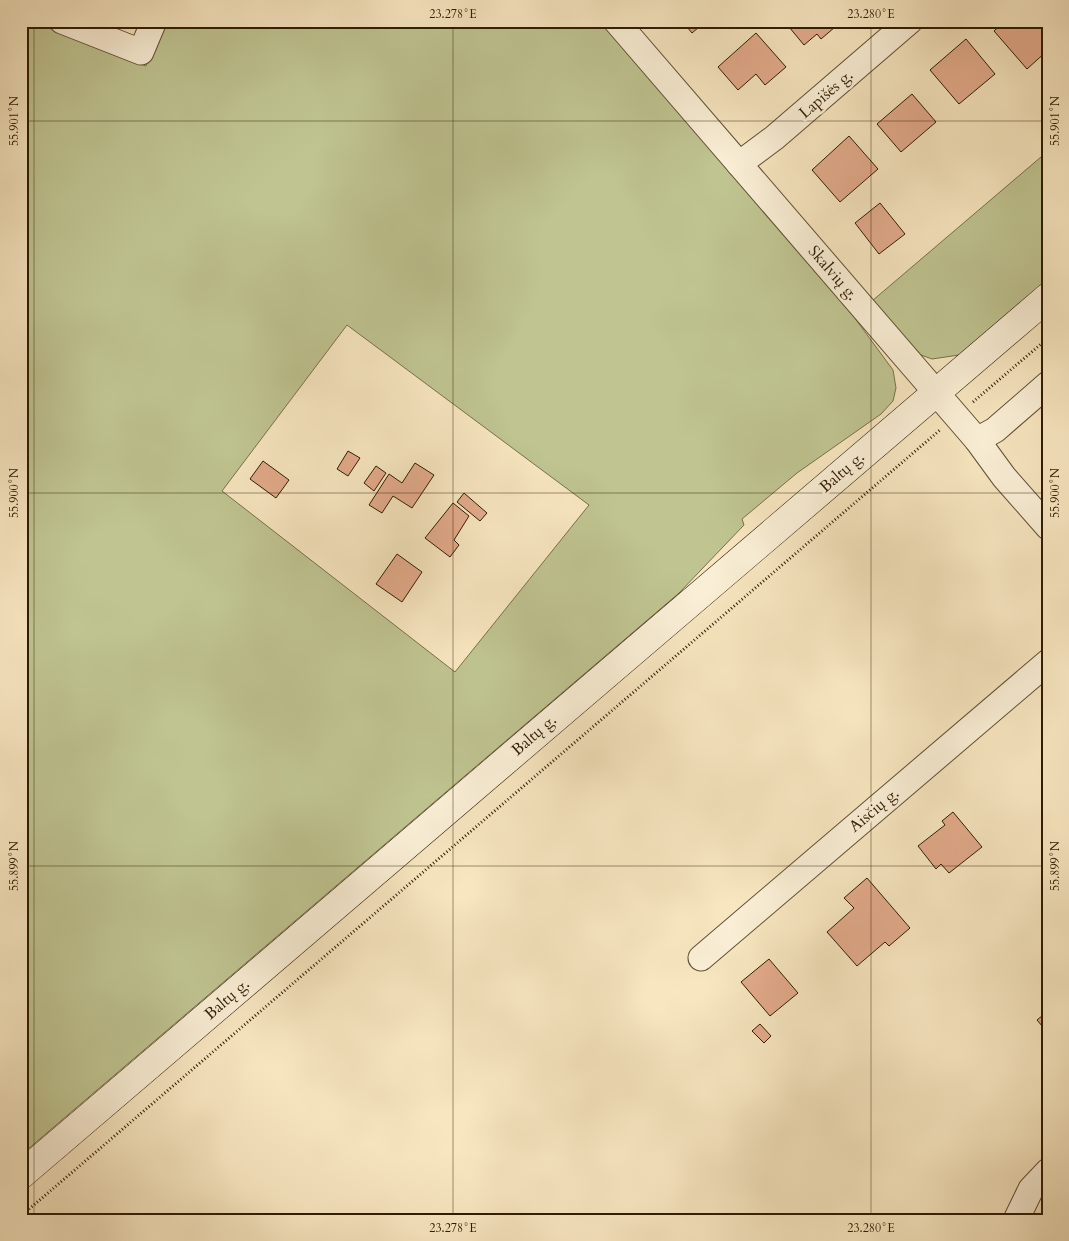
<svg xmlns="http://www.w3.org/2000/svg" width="1069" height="1241" viewBox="0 0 1069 1241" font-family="Cardo,serif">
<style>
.green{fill:#bfc491;stroke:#77704a;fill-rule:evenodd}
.building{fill:#e3ab8c;stroke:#2f1b02}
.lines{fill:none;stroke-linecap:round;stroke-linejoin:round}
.street-casing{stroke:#614e32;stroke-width:27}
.secondary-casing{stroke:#2f1b02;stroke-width:29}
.path{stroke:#2f1b02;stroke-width:3;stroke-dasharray:1 2.5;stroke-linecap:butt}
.street{stroke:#faefd6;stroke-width:25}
.secondary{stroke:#faefd6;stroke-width:28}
.ticks{fill:none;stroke:#2f1b02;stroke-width:1;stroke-opacity:0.45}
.labels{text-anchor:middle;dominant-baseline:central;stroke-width:5;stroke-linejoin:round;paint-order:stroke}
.street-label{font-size:16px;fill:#2f1b02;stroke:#faefd6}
.neatline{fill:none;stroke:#2f1b02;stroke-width:2}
.ticks-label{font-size:12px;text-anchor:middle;fill:#2f1b02}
</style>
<rect width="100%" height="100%" fill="#f7e6c0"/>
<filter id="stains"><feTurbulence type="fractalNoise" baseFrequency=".004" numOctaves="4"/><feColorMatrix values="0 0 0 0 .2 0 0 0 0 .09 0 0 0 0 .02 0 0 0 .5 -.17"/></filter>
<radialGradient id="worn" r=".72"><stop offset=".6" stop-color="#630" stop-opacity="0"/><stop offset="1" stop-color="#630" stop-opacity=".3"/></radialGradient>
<g class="green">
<path d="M21,21H31L146,66L165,21H601L854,317L893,370L896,388L893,401L881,414L797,473L742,519L744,525L679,593L21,1155ZM347,325L589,505L455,672L222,491Z"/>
<polygon points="1048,151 1048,280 959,355 932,359 921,355 872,301"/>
</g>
<g class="building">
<polygon points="682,21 706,21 692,33"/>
<polygon points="784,21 842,21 821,39 817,34 804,45"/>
<polygon points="1005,21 1048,21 1048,50 1027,69 994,31"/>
<polygon points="756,33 786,67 765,85 756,74 738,90 718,67"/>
<polygon points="966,39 995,74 959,104 930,70"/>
<polygon points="912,94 936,122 901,152 877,124"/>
<polygon points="849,136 878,169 840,202 812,170"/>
<polygon points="880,203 905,234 879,254 855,223"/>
<polygon points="348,451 360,458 348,476 337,469"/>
<polygon points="263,461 289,480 276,498 250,479"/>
<polygon points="415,463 434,475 412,508 393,496 382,513 369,505 389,474 402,483"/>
<polygon points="376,466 386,473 374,491 364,483"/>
<polygon points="464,493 487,513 480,521 457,502"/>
<polygon points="453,503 469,516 454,540 459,545 450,557 425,538"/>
<polygon points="397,554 422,572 402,602 376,584"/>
<polygon points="953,812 982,847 949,873 941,864 936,869 918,846 945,825 942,821"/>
<polygon points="867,878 910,928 889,946 885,942 857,966 827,932 854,908 844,898"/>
<polygon points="769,959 798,993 770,1016 741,982"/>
<polygon points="1048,1011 1048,1033 1037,1020"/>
<polygon points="760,1024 771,1036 764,1043 752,1031"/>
</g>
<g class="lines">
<defs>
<g id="street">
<polyline points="62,21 141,52 154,21"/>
<polyline points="616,21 977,440 1004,477 1048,527"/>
<polyline points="739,164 774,138 910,21"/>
<polyline points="977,440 995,430 1048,384"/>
<polyline points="701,958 1048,662"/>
<polyline points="1016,1220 1031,1189 1048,1171"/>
</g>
<polyline id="secondary" points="21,1175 1048,297"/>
</defs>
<use href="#street" class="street-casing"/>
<use href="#secondary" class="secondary-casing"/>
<g class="path">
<polyline points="973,402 1048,338"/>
<polyline points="21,1216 940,430"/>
</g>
<use href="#street" class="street"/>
<use href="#secondary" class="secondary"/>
</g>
<path class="ticks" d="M34,21V1220M453,21V1220M871,21V1220M21,121H1048M21,493H1048M21,866H1048"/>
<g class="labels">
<g class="street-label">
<text transform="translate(826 94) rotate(-41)">Lapišės g.</text>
<text transform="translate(833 273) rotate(49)">Skalvių g.</text>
<text transform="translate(842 472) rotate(-41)">Baltų g.</text>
<text transform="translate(534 735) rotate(-41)">Baltų g.</text>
<text transform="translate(874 810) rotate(-40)">Aisčių g.</text>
<text transform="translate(227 999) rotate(-41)">Baltų g.</text>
</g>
</g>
<rect width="1069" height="1241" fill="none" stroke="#f7e6c0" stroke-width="55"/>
<rect x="28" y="28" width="1014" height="1186" class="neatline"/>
<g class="ticks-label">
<text x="453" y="18">23.278°E</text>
<text x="871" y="18">23.280°E</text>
<text transform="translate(14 121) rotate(-90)" y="4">55.901°N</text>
<text transform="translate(1055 121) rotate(-90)" y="4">55.901°N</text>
<text transform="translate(14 493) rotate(-90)" y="4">55.900°N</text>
<text transform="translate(1055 493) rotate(-90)" y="4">55.900°N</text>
<text transform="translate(14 866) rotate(-90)" y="4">55.899°N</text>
<text transform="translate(1055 866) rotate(-90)" y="4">55.899°N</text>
<text x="453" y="1232">23.278°E</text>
<text x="871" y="1232">23.280°E</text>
</g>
<rect width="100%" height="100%" filter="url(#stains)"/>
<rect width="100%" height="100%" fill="url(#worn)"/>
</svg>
